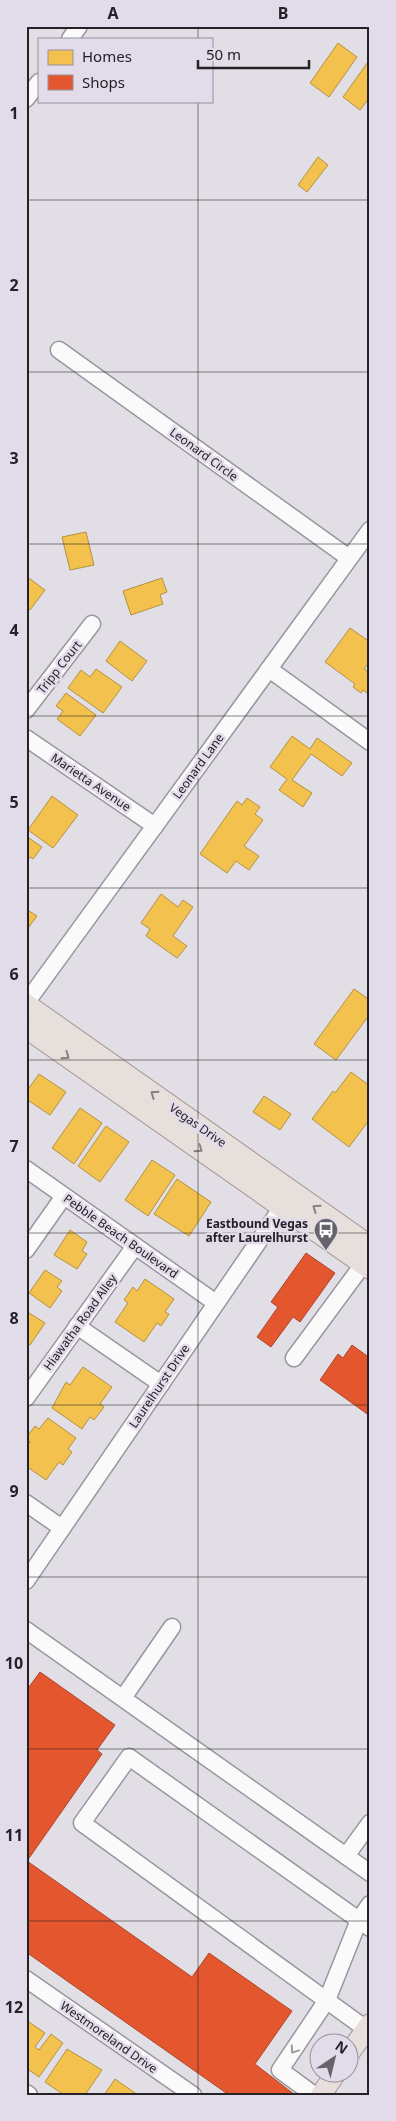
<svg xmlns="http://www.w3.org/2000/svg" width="396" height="2121" viewBox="0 0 396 2121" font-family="'Noto Sans',sans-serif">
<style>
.homes{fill:#f2c14e;stroke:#b49142}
.shops{fill:#e4572e;stroke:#aa472c}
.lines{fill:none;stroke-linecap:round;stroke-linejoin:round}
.minor-casing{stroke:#99969d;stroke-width:19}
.major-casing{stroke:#a49692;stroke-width:22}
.minor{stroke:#fbfafb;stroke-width:16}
.major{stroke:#e6dfdb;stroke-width:20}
.oneway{stroke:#858081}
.oneway2{stroke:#9a989c}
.grid{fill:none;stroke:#242127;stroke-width:1;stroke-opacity:0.55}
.labels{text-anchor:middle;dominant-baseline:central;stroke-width:5;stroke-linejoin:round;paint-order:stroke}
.street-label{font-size:12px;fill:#242127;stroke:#e2dbea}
.poi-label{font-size:12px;font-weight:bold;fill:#242127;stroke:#e2dbea;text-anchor:end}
.neatline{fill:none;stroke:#242127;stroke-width:2}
.grid-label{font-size:16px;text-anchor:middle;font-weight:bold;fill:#242127}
</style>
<rect width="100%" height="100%" fill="#e2dee6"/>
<g class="homes">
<polygon points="338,43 357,57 329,97 310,83"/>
<polygon points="370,59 370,97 360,110 343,97"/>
<polygon points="318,157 328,165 307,192 298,185"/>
<polygon points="86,532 94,565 70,570 62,537"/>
<polygon points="26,576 45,590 30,610 26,606"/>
<polygon points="162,578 167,592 160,595 163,604 131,615 123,591"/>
<polygon points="350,628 370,642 370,661 364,669 370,673 370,695 363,690 361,693 353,687 355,684 325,662"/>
<polygon points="120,641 147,661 132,681 106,661"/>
<polygon points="96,669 122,687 103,713 68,688 81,670 90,677"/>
<polygon points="66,693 96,715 80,736 57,719 63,711 56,706"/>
<polygon points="292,736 310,749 317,738 352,763 342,776 311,754 292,780 312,793 303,807 279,790 287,779 270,767"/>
<polygon points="52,796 78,815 53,848 28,830"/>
<polygon points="247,798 260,807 255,814 263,820 244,846 259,856 249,870 236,861 227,873 200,854 237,801 242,805"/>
<polygon points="26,836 42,847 33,859 30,857 26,862"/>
<polygon points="161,894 178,907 183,900 193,907 173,936 187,946 177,958 146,936 150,929 141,923"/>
<polygon points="26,909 37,916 26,931"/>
<polygon points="354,989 370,1000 370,1014 336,1060 314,1044"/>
<polygon points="351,1072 370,1086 370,1119 349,1147 312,1119 333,1091 335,1093"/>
<polygon points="39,1074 66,1092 50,1115 26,1099 26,1092"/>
<polygon points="264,1096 291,1114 280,1130 253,1112"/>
<polygon points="80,1108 102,1123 74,1164 52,1148"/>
<polygon points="106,1126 129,1142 100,1182 78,1166"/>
<polygon points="152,1160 175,1175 148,1216 125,1200"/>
<polygon points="177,1179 211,1202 189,1236 154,1214"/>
<polygon points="70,1230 87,1242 82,1251 87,1254 77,1269 54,1255"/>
<polygon points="45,1270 62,1281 57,1287 62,1291 50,1308 29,1293"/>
<polygon points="145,1279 174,1299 165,1312 169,1314 161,1326 157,1323 144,1342 115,1322 128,1303 124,1300 133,1287 137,1291"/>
<polygon points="26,1311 45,1323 30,1345 26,1343"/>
<polygon points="83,1367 112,1387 100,1404 104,1407 94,1420 90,1417 82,1429 52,1408 66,1382 70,1385"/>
<polygon points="48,1418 76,1438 68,1449 72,1452 63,1465 59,1462 46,1480 26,1466 26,1447 30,1442 26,1438 35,1426 39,1429"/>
<polygon points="29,2022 45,2033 35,2047 39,2050 51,2034 63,2043 39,2077 26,2068 26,2026"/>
<polygon points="67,2049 102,2070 85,2095 64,2095 45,2082"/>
<polygon points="115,2079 138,2095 104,2095"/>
</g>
<g class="shops">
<polygon points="306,1253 335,1273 300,1322 293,1317 271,1347 257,1337 278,1307 271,1302"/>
<polygon points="352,1345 370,1358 370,1416 320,1380 338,1354 343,1358"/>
<polygon points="40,1672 115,1725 97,1750 102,1754 27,1861 192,1977 209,1953 292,2011 255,2064 295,2095 229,2095 26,1952 26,1691"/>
</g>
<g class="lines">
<defs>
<g id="minor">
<polyline points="70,39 79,26"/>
<polyline points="26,99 39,82"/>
<polyline points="59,350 349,558"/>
<polyline points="269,669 370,742"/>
<polyline points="26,710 92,624"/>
<polyline points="26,738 155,826"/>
<polyline points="26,1003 370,530"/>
<polyline points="26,1169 216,1303"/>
<polyline points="26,1250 64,1196"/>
<polyline points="77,1326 161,1384"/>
<polyline points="294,1358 370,1255"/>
<polyline points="26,1398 135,1246"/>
<polyline points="26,1503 62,1528"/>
<polyline points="26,1581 289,1197"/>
<polyline points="26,1630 370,1873"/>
<polyline points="123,1698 172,1627"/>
<polyline points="346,1856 370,1823"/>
<polyline points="26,1979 193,2095"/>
<polyline points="366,2029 82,1823 129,1757 370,1928"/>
<polyline points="26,2093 29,2095"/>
<polyline points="314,2095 280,2070 327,2000 359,1920 370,1904"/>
</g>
<g id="major">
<polyline points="26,1004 370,1246"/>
<polyline points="26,1028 370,1269"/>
<polyline points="348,2055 370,2024"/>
<polyline points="321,2095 335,2074"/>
</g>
</defs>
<use href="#minor" class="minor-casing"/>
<use href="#major" class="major-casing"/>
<use href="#minor" class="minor"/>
<use href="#major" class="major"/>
</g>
<defs><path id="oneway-chevron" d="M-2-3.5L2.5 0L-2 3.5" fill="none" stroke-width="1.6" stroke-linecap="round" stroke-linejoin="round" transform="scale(1.25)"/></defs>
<g class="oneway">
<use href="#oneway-chevron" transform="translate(66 1056) rotate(35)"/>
<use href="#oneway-chevron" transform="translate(154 1094) rotate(-145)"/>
<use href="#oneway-chevron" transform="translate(199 1149) rotate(35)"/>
<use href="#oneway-chevron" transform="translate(316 1208) rotate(-145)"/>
</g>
<use class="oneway2" href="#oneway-chevron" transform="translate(294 2050) rotate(124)"/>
<path class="grid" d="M198,26V39M198,101V2095M26,200H370M26,372H370M26,544H370M26,716H370M26,888H370M26,1060H370M26,1233H370M26,1405H370M26,1577H370M26,1749H370M26,1921H370"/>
<defs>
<symbol id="bus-pin" viewBox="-11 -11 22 30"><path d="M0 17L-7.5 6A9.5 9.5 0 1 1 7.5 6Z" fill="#66636a" stroke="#e2dbea"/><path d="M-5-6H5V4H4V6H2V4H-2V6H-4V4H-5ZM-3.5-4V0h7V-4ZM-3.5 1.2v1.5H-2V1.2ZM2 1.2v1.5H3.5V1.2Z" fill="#fff"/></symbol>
</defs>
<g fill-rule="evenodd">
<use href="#bus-pin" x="312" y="1216" width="28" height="38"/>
</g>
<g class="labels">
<g class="street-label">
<text transform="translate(204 454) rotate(36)">Leonard Circle</text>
<text transform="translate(59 667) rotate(-52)">Tripp Court</text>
<text transform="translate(198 766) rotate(-54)">Leonard Lane</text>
<text transform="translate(91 782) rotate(34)">Marietta Avenue</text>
<text transform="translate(198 1125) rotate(35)">Vegas Drive</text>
<text transform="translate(121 1236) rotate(35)">Pebble Beach Boulevard</text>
<text transform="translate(80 1322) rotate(-54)">Hiawatha Road Alley</text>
<text transform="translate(159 1386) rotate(-56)">Laurelhurst Drive</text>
<text transform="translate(109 2037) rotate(35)">Westmoreland Drive</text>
</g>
<g class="poi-label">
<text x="308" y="1223">Eastbound Vegas<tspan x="308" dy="14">after Laurelhurst</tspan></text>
</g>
</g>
<rect width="396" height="2121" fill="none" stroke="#e2dbea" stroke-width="55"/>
<rect x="38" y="38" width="175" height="65" fill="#e2dbea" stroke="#96919c"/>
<rect x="48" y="50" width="25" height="15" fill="#f2c14e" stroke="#96919c"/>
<text x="82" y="62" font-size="15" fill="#242127">Homes</text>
<rect x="48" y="75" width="25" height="15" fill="#e4572e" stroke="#96919c"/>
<text x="82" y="88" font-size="15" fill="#242127">Shops</text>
<g transform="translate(334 2058) rotate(35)"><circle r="24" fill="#e2dbea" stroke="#96919c"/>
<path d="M0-4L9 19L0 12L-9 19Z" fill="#66636a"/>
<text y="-8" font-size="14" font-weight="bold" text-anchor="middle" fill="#242127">N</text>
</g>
<path d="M198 60v8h111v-8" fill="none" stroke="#242127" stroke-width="2.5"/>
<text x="206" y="60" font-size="15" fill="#242127" stroke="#e2dbea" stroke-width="4" paint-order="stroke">50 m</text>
<rect x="28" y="28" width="340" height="2066" class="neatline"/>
<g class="grid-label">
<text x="113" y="19">A</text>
<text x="283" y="19">B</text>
<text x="14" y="119">1</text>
<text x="14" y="291">2</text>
<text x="14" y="464">3</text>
<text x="14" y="636">4</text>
<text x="14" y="808">5</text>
<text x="14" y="980">6</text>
<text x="14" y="1152">7</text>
<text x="14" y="1324">8</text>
<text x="14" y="1497">9</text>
<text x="14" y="1669">10</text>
<text x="14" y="1841">11</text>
<text x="14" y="2013">12</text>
</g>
</svg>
